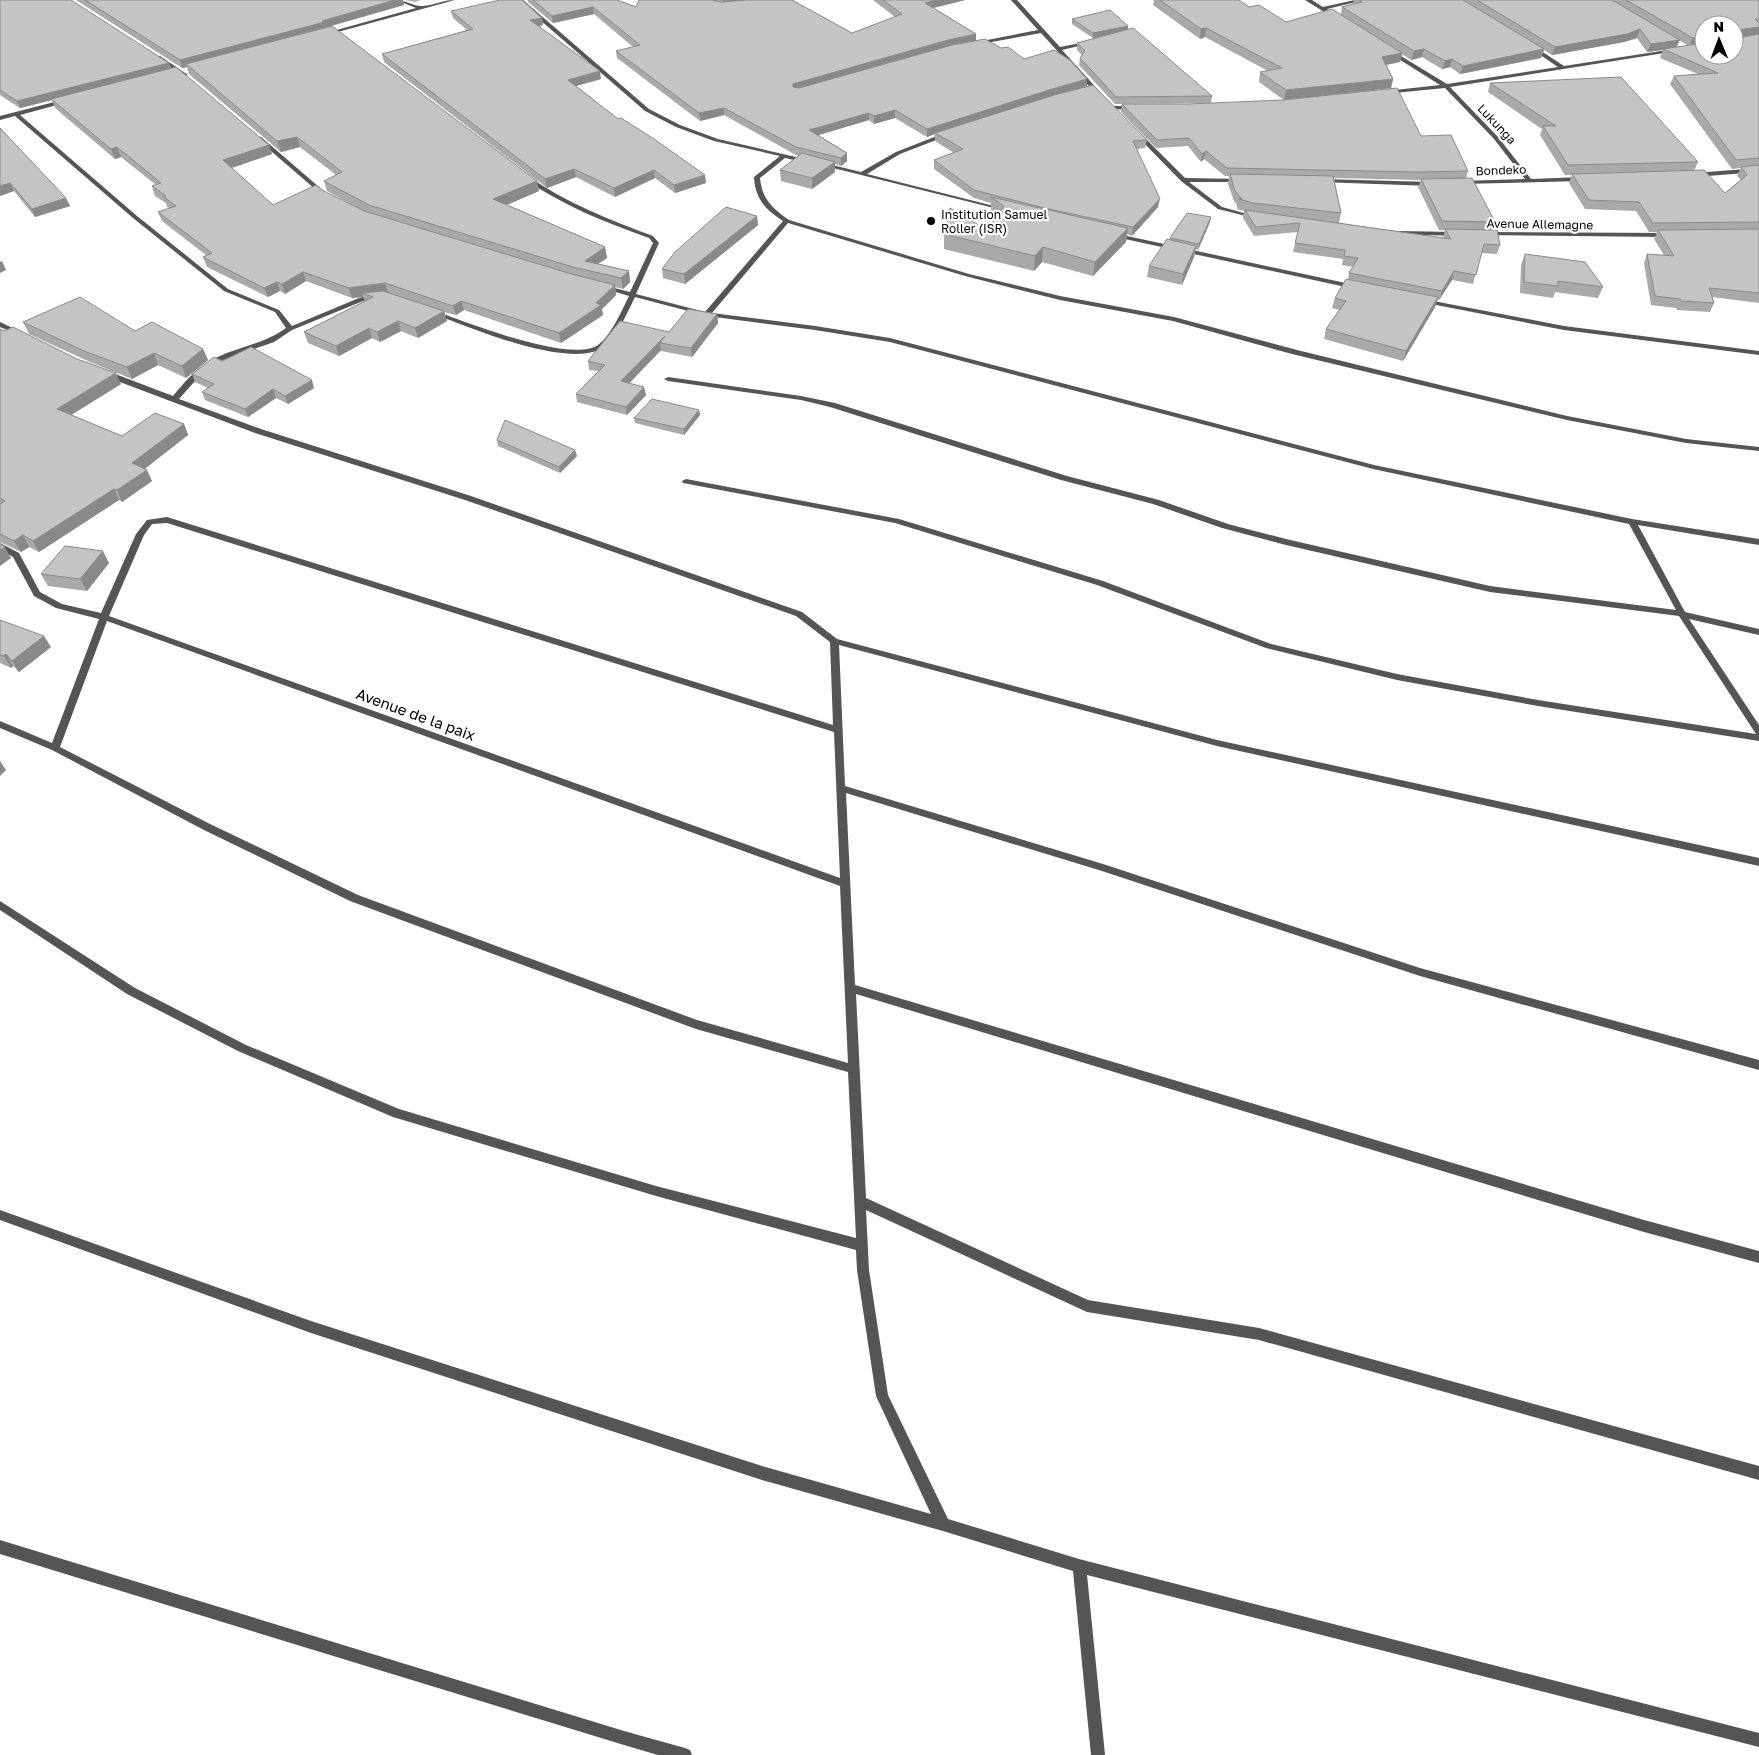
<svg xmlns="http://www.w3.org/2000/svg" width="1759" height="1755" viewBox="0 0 1759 1755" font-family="'Golos Text',sans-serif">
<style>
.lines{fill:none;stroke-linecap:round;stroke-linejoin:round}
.street{fill:#555;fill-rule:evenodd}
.wall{fill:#a9a9a9;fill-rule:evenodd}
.shaded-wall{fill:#898989}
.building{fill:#c4c4c4;stroke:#898989}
.poi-dot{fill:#000;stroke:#fff;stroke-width:2}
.labels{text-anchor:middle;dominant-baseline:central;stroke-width:4.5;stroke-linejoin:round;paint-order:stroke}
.far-street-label{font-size:12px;fill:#000;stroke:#fff}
.far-poi-label{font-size:12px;fill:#000;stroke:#fff;text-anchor:start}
.street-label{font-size:15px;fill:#000;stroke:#fff}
</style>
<rect width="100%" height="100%" fill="#fff"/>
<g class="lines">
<g class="street">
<path d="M396,0C406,0 415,7 423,6C434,5 443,0 455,0L327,35L322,34L416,8Z"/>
<path d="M517,0H523L649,109L680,125L718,139L809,160V162L807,163L785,158L760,178C762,199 772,208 789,220L969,274L1060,296L1174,317L1297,350L1567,416L1686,439L1759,447V451L1686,443L1567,420L1292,354L1173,321L1060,300L965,276L788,223L712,313L815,326L890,338L1374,465L1632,519L1759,539V545L1638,525L1685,612L1759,629V635L1689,619L1759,725V741L1538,706L1397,680L1266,648L1097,585L895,523L683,483L682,481L686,479L899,519L1103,581L1271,644L1397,674L1538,700L1756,734L1679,616L1490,592L1286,545L1222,528L1153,504L1061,480L830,407L801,400L668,381L664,379L668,377L801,396L835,403L1067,476L1159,500L1228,524L1286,539L1490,586L1676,610L1629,524L1373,469L890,342L815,330L707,316L635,297C628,311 615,342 601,349C563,368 470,327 431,313V311H435C467,322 570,364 598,345C611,336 622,310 629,296L599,287L602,285L630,292L653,243L649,238C605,222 563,206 525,179V177H529C567,203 610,220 653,236L659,243L636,294L705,312L783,221C766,210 755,199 754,177L780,156L714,141L676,127L645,111Z"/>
<polygon points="1011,0 1017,0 1060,47 1091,41 1091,43 1062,50 1101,93 1101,95 1097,95 1041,33 975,45 974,44 977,42 1038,30"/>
<polygon points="1305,0 1312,0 1323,7 1355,0 1365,0 1327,9 1339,17 1340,18 1337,20"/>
<polygon points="1532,45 1564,66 1674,49 1677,51 1450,87 1498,137 1531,179 1582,177 1585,179 1582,181 1460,184 1460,182 1462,181 1525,179 1494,139 1445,88 1384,94 1384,92 1386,91 1440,85 1386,51 1391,50 1447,84 1558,67 1530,48 1530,46"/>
<polygon points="156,56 160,56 188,75 183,76 156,58"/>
<path d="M66,99L68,100V102L20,115L137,216L228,289L279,310L292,326L359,298L376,294L379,296L363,301L292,330L274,342L223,360L203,372L179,399L261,429L471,496L802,612L837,639L1217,740L1759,858V866L1217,746L839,645L845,786L1103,864L1420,968L1759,1060V1070L1420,976L1102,871L846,793L855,985L1644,1220L1759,1251V1263L1644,1232L856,994L866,1198L1088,1300L1259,1328L1759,1466V1480L1259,1340L1087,1312L866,1210L869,1270L888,1395L948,1519L1079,1559L1759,1733V1747L1087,1575L1105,1755H1091L1073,1571L943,1531L762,1480L311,1333L0,1220V1210L311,1321L762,1466L931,1514L876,1396L857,1270L856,1250L656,1196L393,1117L238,1051L127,994L0,910V901L135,988L246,1045L399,1109L656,1186L856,1238L848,1072L696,1029L350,901L204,830L52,750L0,728V721L52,743L99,619L56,608L34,596L13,557L0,549V543L19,553L40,592L62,604L101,613L136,534L147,520L167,517L833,725L830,642L796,616L465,500L255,433L104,376V372H110L173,396C184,383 195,369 210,361C234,347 263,345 286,328L275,312L224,291L133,218L15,116L0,120V116ZM167,523L834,732L840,878L109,616L144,535L152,524ZM107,621L840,886L848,1063L697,1020L358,895L210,824L60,747Z"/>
<polygon points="1113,106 1135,106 1138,108 1135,110 1111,109 1110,108"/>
<polygon points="947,132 949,133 949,135 900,154 867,174 1006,209 1006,211 821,165 824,163 861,172 896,152"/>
<polygon points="1135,132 1139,132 1185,178 1244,179 1245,180 1242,182 1189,182 1222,207 1258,217 1258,219 1218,209 1181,181 1135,134"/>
<polygon points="257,137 261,137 326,193 326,195 322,195 257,139"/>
<polygon points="1759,168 1759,172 1694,177 1691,175 1694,173"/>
<polygon points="1322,179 1432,182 1435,184 1432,186 1320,182 1319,181"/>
<polygon points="1398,231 1456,232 1459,234 1456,236 1396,234 1396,232"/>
<polygon points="1485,232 1668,233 1671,235 1668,237 1483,235 1483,233"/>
<polygon points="1113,233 1355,285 1358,287 1355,289 1111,236 1111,234"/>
<polygon points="1423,299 1564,326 1759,351 1759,355 1564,330 1421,302 1420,301"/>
<polygon points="0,322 23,333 25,334 19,335 0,327"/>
<polygon points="0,1540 624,1731 685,1748 690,1750 692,1755 658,1755 624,1745 0,1554"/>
</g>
</g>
<g class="wall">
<polygon points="0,0 169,63 171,68 269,145 272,154 231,168 273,205 322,190 365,212 327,191 324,181 336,175 300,147 281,152 189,74 187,67 182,68 76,0 403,0 404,5 332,26 539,191 506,205 605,247 607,258 598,264 629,271 630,282 623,289 615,287 616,295 602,309 603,315 561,343 464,310 456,315 444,312 447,321 418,338 401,331 380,342 372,338 339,356 308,343 304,332 365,301 363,297 352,298 306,281 285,294 280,291 268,297 207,267 203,257 206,255 162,221 158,212 169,208 167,207 166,203 155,196 152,186 156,185 121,157 115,159 55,108 52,100 20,108 0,95"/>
<polygon points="405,0 421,0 415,2"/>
<polygon points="528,0 617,0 636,7 713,0 792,0 852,33 895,17 873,0 965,0 933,8 976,34 976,40 1001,48 1024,59 1087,79 1087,87 1147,140 1145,148 1137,149 1158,207 1132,236 1127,234 1126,242 1093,276 1042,262 1034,271 944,249 944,234 987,230 997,216 991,211 991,203 974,198 934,169 934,160 954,153 935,141 935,134 927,137 895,118 874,124 869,120 818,135 847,153 847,161 841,166 835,164 835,172 812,189 781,181 780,170 799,156 796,155 724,115 700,121 617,58 616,51 633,47 594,14 553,23 528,2"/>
<path d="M1154,0H1239L1249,7L1286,22L1341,14L1342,7L1353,4L1354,0H1759V303L1712,297L1714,303L1710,312L1677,310L1676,308L1651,305L1644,263L1647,254L1664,255L1654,239L1657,232H1649L1636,211L1585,209L1569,183L1572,175H1565L1540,135L1542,129L1488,92L1490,83L1698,162L1694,171L1725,193L1741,180L1737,176L1741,168L1732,169L1670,84L1674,76L1698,74L1660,58L1663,50L1647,52L1637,38L1624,42L1552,55L1544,50L1541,58L1460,74L1450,67L1442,69L1422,57L1411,60L1402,54L1400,62L1386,65L1393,79L1391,88L1284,100L1259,82L1260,72L1268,71L1205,37L1200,39L1153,5ZM1704,25H1734L1704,55ZM1679,40L1684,43L1688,46L1677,47Z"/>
<polygon points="451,11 542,18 543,25 538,27 601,79 576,86 618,119 706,183 675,193 655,178 615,197 576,177 547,188 384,62 382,54 467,30 453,18"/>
<polygon points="1072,19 1128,30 1212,96 1211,103 1115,104 1079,65 1080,58 1082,55 1077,50 1077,43 1109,35 1093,38 1072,24"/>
<path d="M1122,104L1421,136L1468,171L1466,178L1495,222L1492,230L1500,245L1497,254L1481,253L1473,284L1452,280L1439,300H1437L1435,307L1403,361L1324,339L1326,329L1339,310L1332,308L1335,298L1348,280L1349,273L1353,267L1342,265L1343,259L1293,252L1298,232L1254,236L1243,218L1244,211L1237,209V205L1234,201L1228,184L1229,176H1225L1204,159L1201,162L1188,146L1156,148L1121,112ZM1334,178L1421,180L1418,187L1439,230H1445L1443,238L1339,223L1341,213Z"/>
<polygon points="0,128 70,206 35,217 14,191 0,196"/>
<polygon points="757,216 758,225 685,284 663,278 662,269"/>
<polygon points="1210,222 1198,250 1196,249 1194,257 1182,285 1147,277 1149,266 1170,240 1170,238"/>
<polygon points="1525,254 1603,287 1598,298 1555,292 1553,298 1520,293 1521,265"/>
<polygon points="717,314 718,323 692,357 661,351 661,350 629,383 646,395 627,415 577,402 576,394 598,371 589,370 588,361"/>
<polygon points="23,322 135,331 203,349 208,360 186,378 158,365 132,379 90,362 29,334"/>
<polygon points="0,329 121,384 71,415 122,436 184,424 188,435 144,469 152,481 122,502 119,500 39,552 29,547 21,552 0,542"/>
<polygon points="222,361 314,388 288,404 276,398 248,417 205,400 202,392 208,388 195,382 192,374"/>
<polygon points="699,410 700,415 684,435 635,423 634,418"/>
<polygon points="497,440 577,456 560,473 498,446"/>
<polygon points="109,563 87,591 48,586 41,574"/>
<polygon points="0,620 51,647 19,672 13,666 11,668 0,663"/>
</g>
<g class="shaded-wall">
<polygon points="395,0 403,0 404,5 326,27 186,64 187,67 182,68 180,60"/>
<polygon points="723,0 747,0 723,3"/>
<polygon points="937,0 965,0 925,10 925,3"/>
<polygon points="593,7 594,14 553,23 552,16"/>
<polygon points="542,18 543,25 531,28 530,20"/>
<polygon points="1128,26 1128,31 1093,38 1093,33"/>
<polygon points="1759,27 1759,35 1734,38 1737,30"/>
<polygon points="1206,28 1205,37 1200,39 1201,29"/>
<polygon points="1640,29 1637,38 1624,42 1552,55 1555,47"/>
<polygon points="976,34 976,41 793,91 793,84 948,40"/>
<polygon points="1704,36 1704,44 1689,46 1693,38"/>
<polygon points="1680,40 1676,48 1647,52 1651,44"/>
<polygon points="1424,49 1422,57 1411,60 1414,51"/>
<polygon points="1544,49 1541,58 1460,74 1463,66"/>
<polygon points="1402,53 1400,62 1380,66 1382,57"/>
<polygon points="1452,59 1450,67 1442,69 1445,61"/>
<polygon points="169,63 171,70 51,99 52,100 20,108 17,101"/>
<polygon points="600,71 601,79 569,88 568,80"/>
<polygon points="1087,79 1087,87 935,133 935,134 927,137 927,129 1049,90"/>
<polygon points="1393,79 1391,88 1284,100 1286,90"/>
<polygon points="724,108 724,115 700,121 699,113"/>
<polygon points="895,110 895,118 874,124 874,116"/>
<polygon points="869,113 869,120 809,138 809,130"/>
<polygon points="297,137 300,147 281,152 277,141"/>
<polygon points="269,145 272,154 226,170 223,160"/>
<polygon points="117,147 121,157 115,159 111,149"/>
<polygon points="1206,151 1204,159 1201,162 1202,154"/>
<polygon points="847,153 847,161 841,166 841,158"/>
<polygon points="835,162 835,172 812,189 812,178"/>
<polygon points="574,169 576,177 547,188 545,179"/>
<polygon points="654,170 655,178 615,197 614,188"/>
<polygon points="705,175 706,183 675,193 674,185"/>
<polygon points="537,181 539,191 495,210 493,199"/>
<polygon points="10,183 14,191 0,196 0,186"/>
<polygon points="66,198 70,206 35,217 32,209"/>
<polygon points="1160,199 1158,207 1132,236 1133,227"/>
<polygon points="757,216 758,225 685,284 684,274"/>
<polygon points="1211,217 1210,222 1198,250 1199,244"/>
<polygon points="1128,228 1126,242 1093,276 1095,262"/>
<polygon points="1196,246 1194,257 1182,285 1183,274"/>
<polygon points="605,247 607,258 588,270 585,261"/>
<polygon points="1043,247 1042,262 1034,271 1035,256"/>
<polygon points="2,261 6,270 0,273 0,262"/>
<polygon points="629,271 630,282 623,289 621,278"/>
<polygon points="1454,271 1452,280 1439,300 1442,291"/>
<polygon points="303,272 306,281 285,294 282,284"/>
<polygon points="277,282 280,291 268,297 264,288"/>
<polygon points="385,283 388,293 362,293 363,297 352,298 349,288"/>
<polygon points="615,285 616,295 602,309 603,315 561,343 559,333 596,303"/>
<polygon points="1438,297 1435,307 1403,361 1406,351"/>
<polygon points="461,301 464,310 456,315 453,306"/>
<polygon points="444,311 447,321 418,338 415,328"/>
<polygon points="717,314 718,323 692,357 691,348"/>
<polygon points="398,321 401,331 380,342 377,332"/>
<polygon points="369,328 372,338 339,356 336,346"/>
<polygon points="665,336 660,343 661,350 623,390 621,381"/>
<polygon points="203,349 208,360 186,378 182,366"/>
<polygon points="154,353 158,365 132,379 127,367"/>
<polygon points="116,373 121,384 63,420 57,409"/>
<polygon points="312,380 314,388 288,404 285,396"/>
<polygon points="644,387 646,395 627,415 626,407"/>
<polygon points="273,389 276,398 248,417 245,409"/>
<polygon points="699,410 700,415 684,435 684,429"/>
<polygon points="184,424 188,435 137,475 132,463"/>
<polygon points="575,450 577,456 560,473 559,467"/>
<polygon points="147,470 152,481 122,502 117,490"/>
<polygon points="114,489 119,500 39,552 33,541"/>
<polygon points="23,535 29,547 21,552 14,541"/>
<polygon points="5,547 11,558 0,566 0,550"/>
<polygon points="103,551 109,563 87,591 80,579"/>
<polygon points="44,636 51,647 19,672 12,661"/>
<polygon points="6,654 13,666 11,668 4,656"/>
<polygon points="0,761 6,770 0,776"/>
</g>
<g class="building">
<polygon points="0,0 71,0 169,63 17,101 0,90"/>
<polygon points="85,0 395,0 322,21 325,22 180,60"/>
<polygon points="500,0 522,0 542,18 530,20 600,71 568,80 618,119 621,118 654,139 705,175 674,185 654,170 614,188 574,169 545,179 382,54 473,29 451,11"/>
<polygon points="533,0 617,0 636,7 639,0 712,0 721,2 747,0 792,0 852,33 902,14 883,0 937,0 925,3 976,34 948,40 793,84 793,87 799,88 952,45 985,39 1001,48 1008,47 1024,59 1054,50 1070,60 1087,79 1049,90 927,129 895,110 874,116 869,113 809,130 847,153 841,158 796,147 724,108 699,113 616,51 640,45 593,7 552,16"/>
<polygon points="1160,0 1239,0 1249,7 1259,5 1286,22 1332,9 1402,53 1382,57 1393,79 1286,90 1260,72 1282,68 1206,28 1201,29"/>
<polygon points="1359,0 1463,0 1544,49 1463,66 1452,59 1445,61 1424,49 1414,51 1342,7 1362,2"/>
<polygon points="1477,0 1612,0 1680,40 1651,44 1640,29 1627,34 1555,47"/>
<polygon points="1626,0 1759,0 1759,19 1755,19 1759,23 1759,27 1737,30 1736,36 1738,38 1759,34 1759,158 1736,160 1674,76 1718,73 1663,49 1704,43 1704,55 1734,55 1734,25 1704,25 1704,36 1693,38"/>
<polygon points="1110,10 1128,26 1093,33 1072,19"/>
<polygon points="332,26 537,181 493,199 605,247 585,261 629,271 621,278 573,267 369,205 324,181 342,172 297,137 277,141 186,64"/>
<polygon points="1133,28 1212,96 1116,97 1080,58 1085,51 1077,43"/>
<polygon points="176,67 269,145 223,160 273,205 316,185 322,190 364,211 568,273 615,285 596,303 601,305 559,333 461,301 453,306 385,283 349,288 303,272 282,284 277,282 264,288 203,257 212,253 158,212 176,206 164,197 166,196 152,186 161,183 117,147 111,149 51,99"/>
<polygon points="1621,77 1698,162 1568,165 1543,126 1556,126 1490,83"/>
<polygon points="1093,85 1147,140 1133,141 1160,199 1133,227 1044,208 974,190 934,160 963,149 935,133 1054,95"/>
<polygon points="1397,88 1421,136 1451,135 1468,171 1417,172 1227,168 1206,151 1202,154 1189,138 1157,140 1122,104 1188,104 1283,100"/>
<polygon points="0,128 66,198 32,209 10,183 0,186"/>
<polygon points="802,153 835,162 812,178 780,170"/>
<polygon points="1759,165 1759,222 1653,223 1639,202 1589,200 1572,174 1704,170 1725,193 1747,175 1741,167"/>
<polygon points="1230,174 1333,176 1341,213 1253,203 1239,199 1242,199 1235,191"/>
<polygon points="1472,178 1495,222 1442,221 1421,179"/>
<polygon points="991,197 1128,228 1095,262 1043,247 1035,256 944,234 950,208 987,230 1004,206"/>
<polygon points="726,207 757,216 684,274 662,269 675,252"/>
<polygon points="1245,210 1451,239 1445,229 1497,230 1500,245 1484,244 1476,275 1454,271 1442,291 1349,273 1358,258 1344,256 1345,250 1295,243 1300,223 1256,227"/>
<polygon points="1187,213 1211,217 1199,244 1170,238"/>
<polygon points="1759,229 1759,293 1709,288 1714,303 1681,301 1680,299 1655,296 1647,254 1674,256 1658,230"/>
<polygon points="1167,239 1196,246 1183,274 1149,266"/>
<polygon points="1525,254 1585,262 1603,287 1558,281 1558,286 1524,282"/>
<polygon points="1346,279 1438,297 1406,351 1326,329 1346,301 1335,298"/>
<polygon points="383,291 444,311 415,328 398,321 377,332 369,328 336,346 304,332 373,297 362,293"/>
<polygon points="80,297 135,331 152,322 203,349 182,366 154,353 127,367 84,351 23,322"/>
<polygon points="688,309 717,314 691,348 660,343 665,336 621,381 644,387 626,407 576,394 605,365 588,361 620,321 669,332"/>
<polygon points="13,327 77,359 116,373 57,409 122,436 155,413 184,424 132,463 147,470 117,490 114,489 33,541 23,535 14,541 0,534 0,504 5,501 0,498 0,329 4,331"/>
<polygon points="251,347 312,380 285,396 273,389 245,409 202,392 214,384 192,374 214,357 222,361"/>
<polygon points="652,399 699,410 684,429 634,418"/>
<polygon points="505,420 575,450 559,467 497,440"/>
<polygon points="0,544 5,547 0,550"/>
<polygon points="65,546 103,551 80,579 41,574"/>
<polygon points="0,620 44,636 12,661 6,654 4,656 0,655"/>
</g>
<circle class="poi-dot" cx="931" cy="221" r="5"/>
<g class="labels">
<g class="far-street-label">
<text transform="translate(1497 124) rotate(47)">Lukunga</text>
<text transform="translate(1501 170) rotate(-2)">Bondeko</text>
<text transform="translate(1540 224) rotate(1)">Avenue Allemagne</text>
</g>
<g class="far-poi-label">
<text x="941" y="214">Institution Samuel<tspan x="941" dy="14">Roller (ISR)</tspan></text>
</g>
<g class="street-label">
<text transform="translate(416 714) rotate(20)">Avenue de la paix</text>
</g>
</g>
<g transform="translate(1719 40) rotate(359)"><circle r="24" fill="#ffffff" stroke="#999999"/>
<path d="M0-4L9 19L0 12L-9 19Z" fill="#000000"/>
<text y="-8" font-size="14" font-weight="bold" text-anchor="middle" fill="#000000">N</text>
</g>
</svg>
